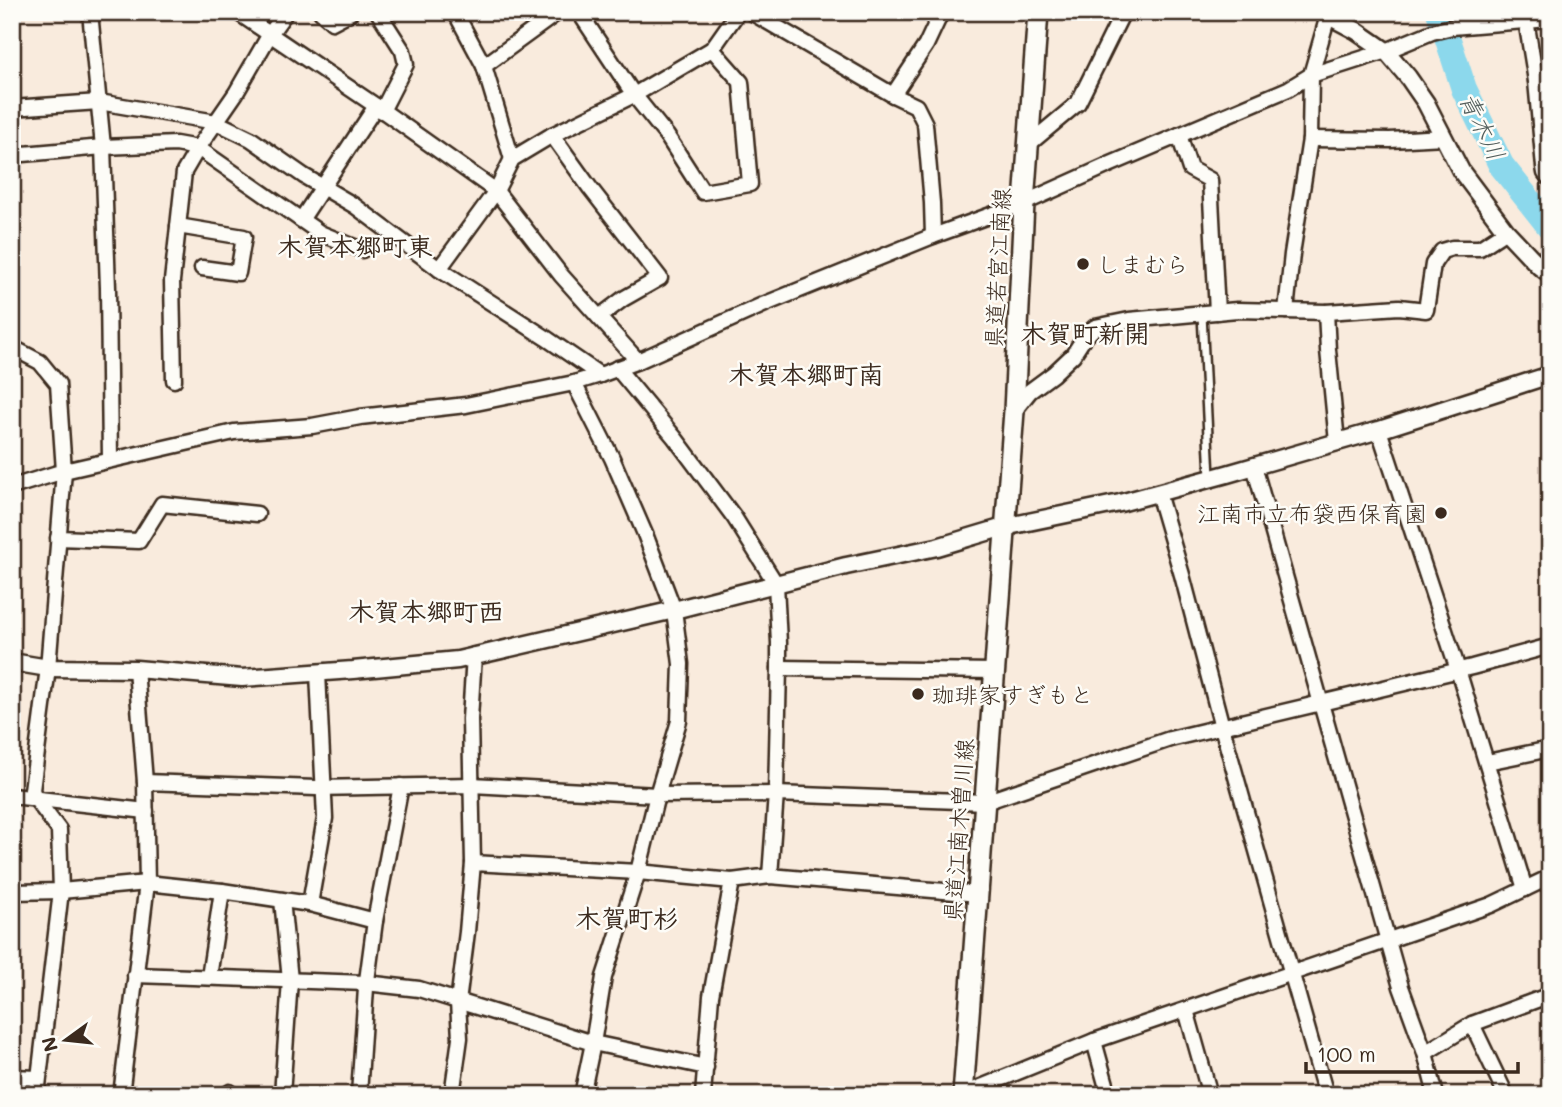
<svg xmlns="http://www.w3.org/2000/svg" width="1562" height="1107" viewBox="0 0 1562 1107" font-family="Mali,'Klee One',sans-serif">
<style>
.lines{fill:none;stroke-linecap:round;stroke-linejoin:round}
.river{stroke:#8cd8ec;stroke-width:26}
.service-casing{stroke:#3b2a1e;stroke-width:12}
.minor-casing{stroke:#3b2a1e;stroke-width:19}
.tertiary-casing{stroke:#3b2a1e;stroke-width:21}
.secondary-casing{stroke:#3b2a1e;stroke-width:24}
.service{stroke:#fdfcf7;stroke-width:7}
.minor{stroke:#fdfcf7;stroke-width:14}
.tertiary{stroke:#fdfcf7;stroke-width:16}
.secondary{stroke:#fdfcf7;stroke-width:19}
.poi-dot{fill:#3b2a1e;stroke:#fdfcf7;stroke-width:2.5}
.labels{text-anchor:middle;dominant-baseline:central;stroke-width:5;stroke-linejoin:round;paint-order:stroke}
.poi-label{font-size:23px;fill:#3b2a1e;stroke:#fdfcf7;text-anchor:start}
.street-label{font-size:23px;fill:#3b2a1e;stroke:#fdfcf7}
.water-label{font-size:24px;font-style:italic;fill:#535e5c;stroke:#fdfcf7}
.quarter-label{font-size:26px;font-weight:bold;fill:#3b2a1e;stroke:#fdfcf7}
</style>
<rect width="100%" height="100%" fill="#f9ebdd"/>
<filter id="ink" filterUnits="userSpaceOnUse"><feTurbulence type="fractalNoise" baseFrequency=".0143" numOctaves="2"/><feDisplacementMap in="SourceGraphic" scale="14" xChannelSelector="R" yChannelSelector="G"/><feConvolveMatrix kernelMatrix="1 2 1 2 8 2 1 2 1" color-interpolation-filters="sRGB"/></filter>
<g filter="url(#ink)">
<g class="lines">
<polyline class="river" points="1439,12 1464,89 1501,165 1550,227"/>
<defs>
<polyline id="service" points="1202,314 1210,477"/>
<g id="minor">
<polyline points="90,12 103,147 108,288 110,460"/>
<polyline points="237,12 376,106 496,191 561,275 638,361"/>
<polyline points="321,12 332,22 351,12"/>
<polyline points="378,12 403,51 406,64 382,111"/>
<polyline points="455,12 484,66 512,159"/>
<polyline points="579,12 634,95 667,136 703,192 750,184 741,82 712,49"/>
<polyline points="751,12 893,95 926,45 941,13 940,12"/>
<polyline points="1525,14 1536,81 1550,81"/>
<polyline points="484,66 558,12"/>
<polyline points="1536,81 1544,167 1545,173 1550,179"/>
<polyline points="893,95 916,106 925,124 932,203 933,236"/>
<polyline points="12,108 99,102 216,122 251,139 304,176 355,206 439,269 546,338 600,375"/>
<polyline points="552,135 590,188 660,278 623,299 599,317"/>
<polyline points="1179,135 1190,169 1210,180 1217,312"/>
<polyline points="1310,139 1390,140 1444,137"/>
<polyline points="1029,144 1078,103 1123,12"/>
<polyline points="12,155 103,147 176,144 198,148 236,93 270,34 286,12"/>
<polyline points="301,220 376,106"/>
<polyline points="178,226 244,237 238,273 202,268"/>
<polyline points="439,269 496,191 512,159 552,135 634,95 712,49 738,12"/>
<polyline points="1286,311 1292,254 1310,139 1311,75 1329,12"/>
<polyline points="1326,312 1328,350 1337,442"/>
<polyline points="12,350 17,350 40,362 58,384 64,471 48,668 32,790 35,798 59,830 61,891 37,1095"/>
<polyline points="617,368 675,438 734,517 776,584 779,643 779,668 776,794 770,876"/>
<polyline points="174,380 172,281 184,172 198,148 320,233 362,250"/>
<polyline points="574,383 612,458 645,534 674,610 681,664 679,721 657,795 638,872 604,977 593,1043 582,1095"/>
<polyline points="1014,411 1030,391 1053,374 1073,355 1084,338 1095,327 1129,320 1237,310 1326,312 1399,307 1426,310 1433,264 1442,251 1452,248 1480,248 1506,231"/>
<polyline points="1379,430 1458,670 1525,889"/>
<polyline points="1254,466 1401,987 1425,1053 1436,1095"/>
<polyline points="12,487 64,471 234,432 312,426 360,417 466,405 574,383 600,375 638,361 765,304 933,236 1024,203 1111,164 1288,89 1311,75 1386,51 1432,32 1452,27 1550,19"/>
<polyline points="1158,493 1182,575 1222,727 1326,1095"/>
<polyline points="58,538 139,541 162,504 257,514"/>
<polyline points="779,668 994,671"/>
<polyline points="136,669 145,782"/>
<polyline points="1487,762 1550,749"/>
<polyline points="12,796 146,811"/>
<polyline points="473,863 638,872 732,881 770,876 979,894"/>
<polyline points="12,892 61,891 147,883 222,891 310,904 375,921"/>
<polyline points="310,904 325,818 318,673"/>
<polyline points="135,975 366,983 419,989 593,1043 706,1067"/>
<polyline points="209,977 222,891"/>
<polyline points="1186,1010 1210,1095"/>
<polyline points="1472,1024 1506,1095"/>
<polyline points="1094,1041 1109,1095"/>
<polyline points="1425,1053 1472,1024 1550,995"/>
<polyline points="12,1077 38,1078"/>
<polyline points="964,1094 1094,1041 1491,905 1550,877"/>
<polyline points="121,1095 147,883 145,782 316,788 472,785 657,795 776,794 985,802 1170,739 1472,667 1550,646"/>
<polyline points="230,1095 230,1092"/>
<polyline points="282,1095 290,980 282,900"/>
<polyline points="359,1095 366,988 375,921 401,786"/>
<polyline points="452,1095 460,1038 458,1002 467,932 473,863 470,719 474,655"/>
<polyline points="703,1095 711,996 732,881"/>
</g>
<g id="tertiary">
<polyline points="1321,12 1357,31 1386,51 1408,77 1426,103 1461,171 1506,231 1540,267 1550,274"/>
<polyline points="12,662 48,668 136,669 242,678 353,670 458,660 674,610 846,566 937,547 1004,527 1120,503 1227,474 1379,430 1550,375"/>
</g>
<polyline id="secondary" points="963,1095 1014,411 1024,203 1038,12"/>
</defs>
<use href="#service" class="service-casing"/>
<use href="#minor" class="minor-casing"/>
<use href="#tertiary" class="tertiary-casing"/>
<use href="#secondary" class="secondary-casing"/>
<use href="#service" class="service"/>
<use href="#minor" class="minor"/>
<use href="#tertiary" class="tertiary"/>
<use href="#secondary" class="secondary"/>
</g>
</g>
<g class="poi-dot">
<circle cx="1083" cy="264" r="7"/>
<circle cx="1441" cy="513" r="7"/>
<circle cx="918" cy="694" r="7"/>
</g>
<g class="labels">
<g class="poi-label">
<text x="1097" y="264">しまむら</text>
<text x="1427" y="513" text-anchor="end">江南市立布袋西保育園</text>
<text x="932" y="694">珈琲家すぎもと</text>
</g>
<g class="street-label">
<text transform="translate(997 268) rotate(-87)">県道若宮江南線</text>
<text transform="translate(958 830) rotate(-86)">県道江南木曽川線</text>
</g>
<g class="water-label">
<text transform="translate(1483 126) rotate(64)">青木川</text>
</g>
<g class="quarter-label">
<text x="355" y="246">木賀本郷町東</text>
<text x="1085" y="333">木賀町新開</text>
<text x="806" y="374">木賀本郷町南</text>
<text x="426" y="611">木賀本郷町西</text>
<text x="627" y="918">木賀町杉</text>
</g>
</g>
<rect width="1562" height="1107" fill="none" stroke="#fdfcf7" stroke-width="42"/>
<rect x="21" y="21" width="1520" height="1065" fill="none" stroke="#3b2a1e" stroke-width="2.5" filter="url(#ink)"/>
<g transform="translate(66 1040) rotate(255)" stroke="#fdfcf7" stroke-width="5" paint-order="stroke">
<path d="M0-5L12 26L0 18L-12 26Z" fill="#3b2a1e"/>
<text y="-10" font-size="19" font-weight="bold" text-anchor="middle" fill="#3b2a1e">N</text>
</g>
<path d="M1306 1062v10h212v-10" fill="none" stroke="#3b2a1e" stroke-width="3.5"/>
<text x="1317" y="1062" font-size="21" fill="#3b2a1e" stroke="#fdfcf7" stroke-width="5" paint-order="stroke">100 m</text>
</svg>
